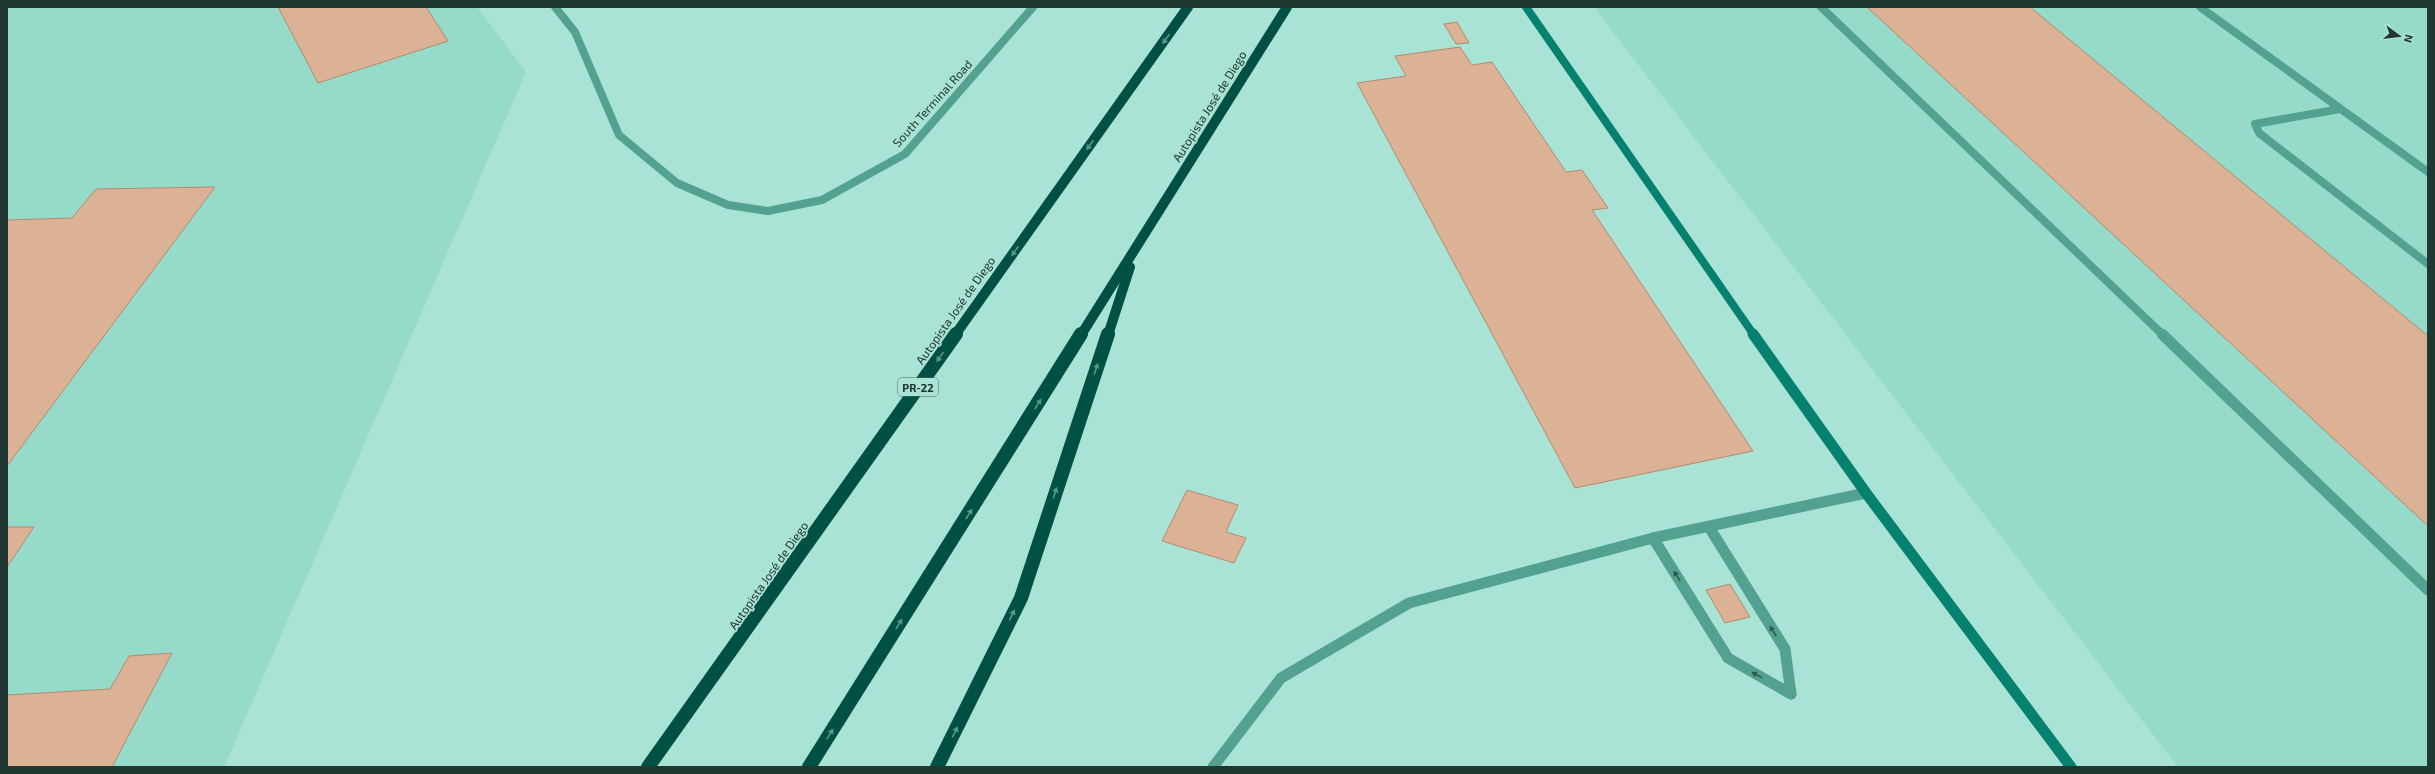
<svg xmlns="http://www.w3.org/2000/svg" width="2435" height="774" viewBox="0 0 2435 774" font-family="'Exo 2',sans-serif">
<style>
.built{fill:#96daca}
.building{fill:#dbb295;stroke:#b28b6f}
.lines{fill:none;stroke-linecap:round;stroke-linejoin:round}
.lane-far1{stroke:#53a190;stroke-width:8}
.lane{stroke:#53a190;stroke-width:11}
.street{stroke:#53a190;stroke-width:8}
.secondary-far1{stroke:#07816f;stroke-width:8}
.secondary{stroke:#07816f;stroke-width:11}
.highway-far1{stroke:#005044;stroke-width:10}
.highway{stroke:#005044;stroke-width:14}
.oneway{fill:#549a8c}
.oneway2{fill:#2f574e}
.labels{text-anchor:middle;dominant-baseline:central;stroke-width:3.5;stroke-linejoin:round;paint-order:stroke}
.shield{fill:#a9e3d5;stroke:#496b63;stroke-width:1}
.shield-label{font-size:11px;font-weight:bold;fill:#203732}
.street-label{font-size:12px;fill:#203732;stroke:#a9e3d5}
</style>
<rect width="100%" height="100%" fill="#a9e3d5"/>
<g class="built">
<polygon points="7,7 477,7 526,72 224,767 7,767"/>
<polygon points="1594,7 2428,7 2428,767 2178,767"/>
</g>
<g class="building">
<polygon points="278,7 426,7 448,41 318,83"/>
<polygon points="1867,7 2030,7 2428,336 2428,526"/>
<polygon points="1457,22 1469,43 1456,44 1444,24"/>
<polygon points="1460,47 1472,65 1492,62 1566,172 1582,170 1608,208 1592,210 1753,451 1575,488 1357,83 1406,76 1395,56"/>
<polygon points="215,187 7,466 7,220 72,218 96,189"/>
<polygon points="1187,490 1238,505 1226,532 1246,538 1234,563 1162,541"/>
<polygon points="7,527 34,527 7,567"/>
<polygon points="1730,584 1750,617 1725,623 1706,590"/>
<polygon points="172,653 112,767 7,767 7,695 110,689 129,656"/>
</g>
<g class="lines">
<g class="lane-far1">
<polyline points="1821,7 2163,335"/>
<polyline points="2200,7 2428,172"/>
<polyline points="2340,109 2255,124 2259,133 2428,264"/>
</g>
<g class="lane">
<polyline points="2162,334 2428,590"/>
<polyline points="1709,527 1785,649 1791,694"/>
<polyline points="1653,538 1728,658 1791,694"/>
<polyline points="1213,767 1281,678 1409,603 1653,538 1866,493"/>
</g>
<polyline class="street" points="555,7 575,32 619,135 677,183 728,205 768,211 822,200 905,154 1033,7"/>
<polyline class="secondary-far1" points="1526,7 1754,335"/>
<polyline class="secondary" points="1753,334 1866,493 2071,767"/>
<g class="highway-far1">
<polyline points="955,335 1188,7"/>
<polyline points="1081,335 1287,7"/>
<polyline points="1108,335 1130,267"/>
</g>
<g class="highway">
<polyline points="648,767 956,334"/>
<polyline points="809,767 1081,334"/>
<polyline points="937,767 1021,598 1108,334"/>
</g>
</g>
<defs><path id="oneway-solid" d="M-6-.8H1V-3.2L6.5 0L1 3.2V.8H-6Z"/></defs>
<g class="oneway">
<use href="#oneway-solid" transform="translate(1166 39) rotate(125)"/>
<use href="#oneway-solid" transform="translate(1090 145) rotate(125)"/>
<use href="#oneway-solid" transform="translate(1015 251) rotate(125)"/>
<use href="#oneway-solid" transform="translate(940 357) rotate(125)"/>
<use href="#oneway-solid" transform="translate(1096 369) rotate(-72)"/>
<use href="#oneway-solid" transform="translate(1038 404) rotate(-58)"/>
<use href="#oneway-solid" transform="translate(1055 493) rotate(-72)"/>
<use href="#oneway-solid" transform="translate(969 514) rotate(-58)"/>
<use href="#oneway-solid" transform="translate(1012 615) rotate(-64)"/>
<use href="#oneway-solid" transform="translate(899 624) rotate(-58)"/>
<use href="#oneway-solid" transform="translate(955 732) rotate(-64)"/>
<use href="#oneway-solid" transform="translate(830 734) rotate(-58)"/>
</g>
<g class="oneway2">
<use href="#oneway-solid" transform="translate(1677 576) rotate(-122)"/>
<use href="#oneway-solid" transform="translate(1773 631) rotate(-122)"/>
<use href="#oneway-solid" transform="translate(1757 675) rotate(-151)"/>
</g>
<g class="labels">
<rect class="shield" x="898" y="378" width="40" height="18" rx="3"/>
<g class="shield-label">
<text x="918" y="387">PR-22</text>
</g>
<g class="street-label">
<text transform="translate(932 103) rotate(-48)">South Terminal Road</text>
<text transform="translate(1209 106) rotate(-58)">Autopista José de Diego</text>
<text transform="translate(955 310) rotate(-55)">Autopista José de Diego</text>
<text transform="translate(768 575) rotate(-55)">Autopista José de Diego</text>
</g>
</g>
<rect width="2435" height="774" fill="none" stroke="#203732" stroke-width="16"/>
<g transform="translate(2399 36) rotate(105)" stroke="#a9e3d5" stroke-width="3" paint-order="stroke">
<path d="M0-3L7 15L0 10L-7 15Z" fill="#203732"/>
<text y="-6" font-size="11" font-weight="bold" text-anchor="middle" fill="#203732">N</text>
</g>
</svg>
